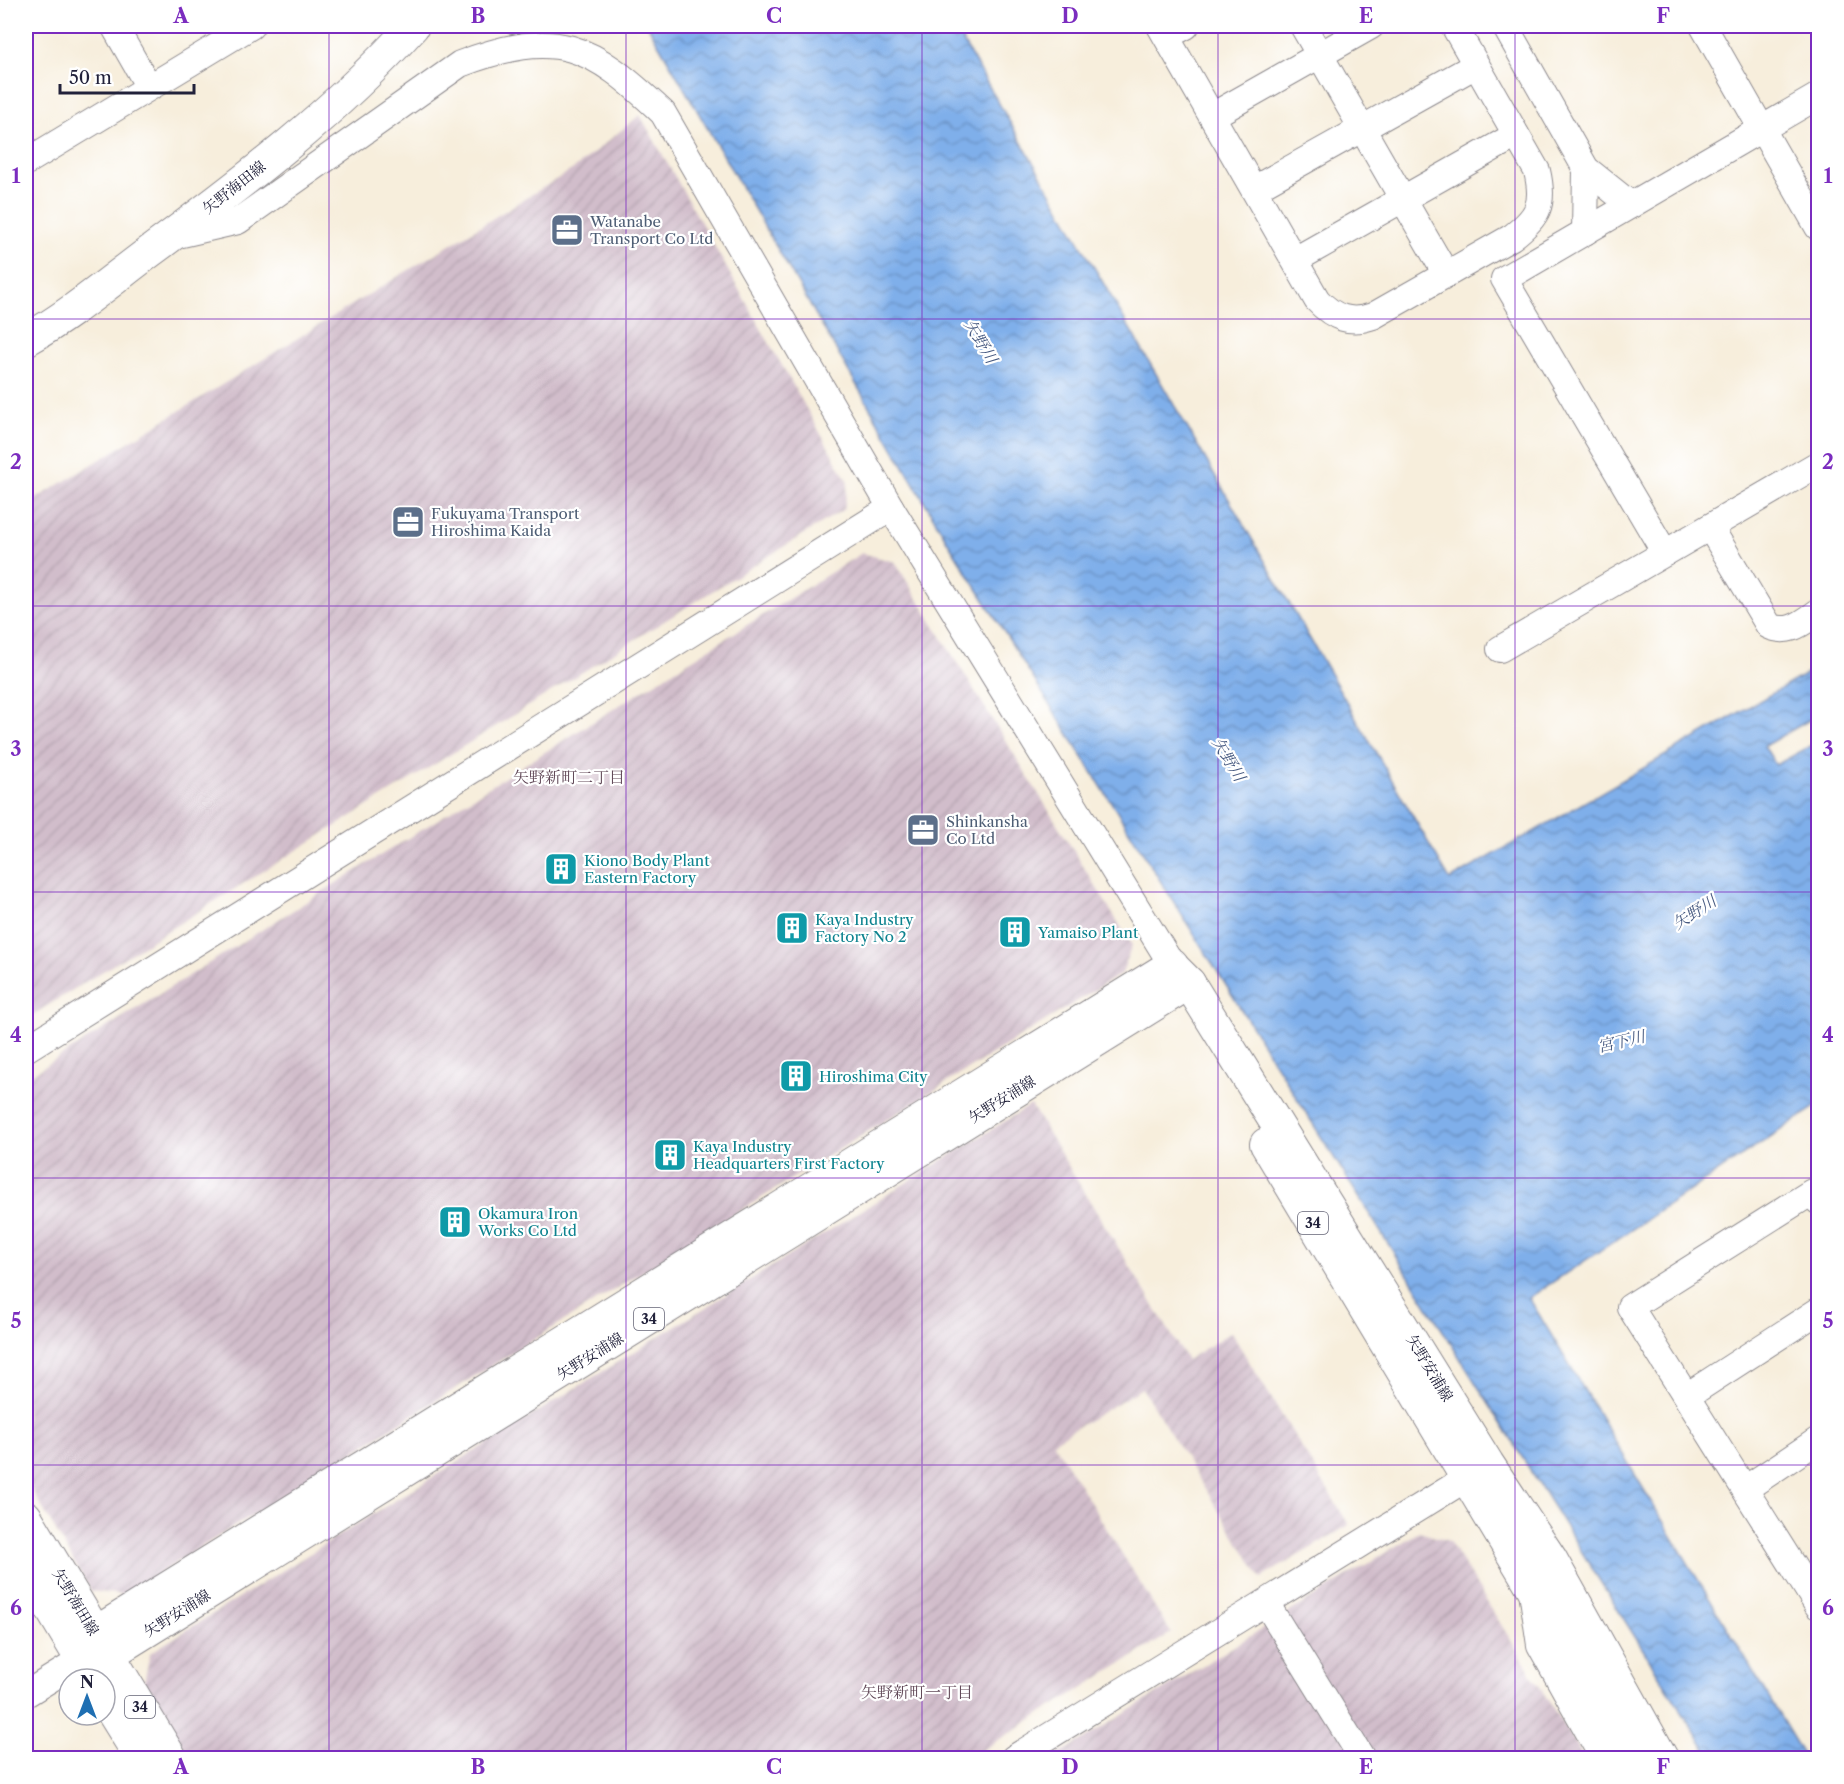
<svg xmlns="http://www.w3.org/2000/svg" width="1844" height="1784" viewBox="0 0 1844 1784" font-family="'Libre Caslon Text','Noto Serif JP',serif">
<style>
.industrial{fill:url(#industrial-furrows)}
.water{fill:url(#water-waves);stroke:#506892;stroke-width:1.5}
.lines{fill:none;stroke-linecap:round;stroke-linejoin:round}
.minor-casing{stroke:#8c888c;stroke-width:28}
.major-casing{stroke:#8c888c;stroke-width:34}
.minor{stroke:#fff;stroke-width:26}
.major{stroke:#fff;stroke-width:32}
.grid{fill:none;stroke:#7b2cbf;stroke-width:1.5;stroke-opacity:0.55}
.labels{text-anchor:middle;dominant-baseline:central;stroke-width:4.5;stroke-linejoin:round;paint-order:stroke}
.shield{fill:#fff;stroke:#646476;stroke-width:1.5}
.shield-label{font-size:14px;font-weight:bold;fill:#22223b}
.street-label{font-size:15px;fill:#22223b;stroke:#fff}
.service-label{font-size:15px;fill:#4e5e75;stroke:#fff;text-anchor:start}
.culture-label{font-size:15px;fill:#0d838f;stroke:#fff;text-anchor:start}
.water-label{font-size:16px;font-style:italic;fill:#475a81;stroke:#fff}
.neighbourhood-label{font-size:16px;fill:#624a59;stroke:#fff}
.neatline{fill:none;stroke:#7b2cbf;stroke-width:2}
.grid-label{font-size:20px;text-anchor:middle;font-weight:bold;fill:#7b2cbf}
</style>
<defs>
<pattern id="industrial-furrows" width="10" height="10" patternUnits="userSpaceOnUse" patternTransform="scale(1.5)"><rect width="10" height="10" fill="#d1bdcb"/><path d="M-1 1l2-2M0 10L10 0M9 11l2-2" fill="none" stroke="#b3a2af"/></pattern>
<pattern id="water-waves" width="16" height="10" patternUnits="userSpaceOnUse" patternTransform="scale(1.5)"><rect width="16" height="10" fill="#7fafea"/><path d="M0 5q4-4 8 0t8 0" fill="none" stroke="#688ebf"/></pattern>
</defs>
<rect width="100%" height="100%" fill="#fff"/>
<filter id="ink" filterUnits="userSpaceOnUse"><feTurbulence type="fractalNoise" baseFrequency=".0167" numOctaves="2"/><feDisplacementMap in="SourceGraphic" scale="12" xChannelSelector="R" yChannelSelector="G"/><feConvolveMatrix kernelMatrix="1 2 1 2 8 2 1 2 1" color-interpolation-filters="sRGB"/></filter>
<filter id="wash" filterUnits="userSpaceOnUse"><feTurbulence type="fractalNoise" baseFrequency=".008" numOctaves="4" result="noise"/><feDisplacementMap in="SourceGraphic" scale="24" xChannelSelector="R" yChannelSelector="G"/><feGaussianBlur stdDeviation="1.35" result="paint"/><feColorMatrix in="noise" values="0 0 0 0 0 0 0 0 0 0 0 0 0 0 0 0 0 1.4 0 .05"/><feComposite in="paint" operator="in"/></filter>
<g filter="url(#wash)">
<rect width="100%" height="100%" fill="#f7eedc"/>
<g class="industrial">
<polygon points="640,115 848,482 844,509 26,1019 26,505 575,168"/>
<polygon points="862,553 895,562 1132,945 1122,973 124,1595 91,1591 26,1480 26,1078"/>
<polygon points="1031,1105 1187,1360 1231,1332 1349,1525 1261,1578 1142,1388 1053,1442 1171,1633 969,1758 189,1758 144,1683 150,1653"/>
<polygon points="1419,1532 1449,1541 1584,1758 1053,1758"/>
<polygon points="26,1610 36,1629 31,1664 26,1667"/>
</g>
<polygon class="water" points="648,26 954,26 1450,880 1818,667 1818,715 1764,746 1776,765 1818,742 1818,1105 1529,1298 1805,1758 1711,1758 949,544"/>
</g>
<g filter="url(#ink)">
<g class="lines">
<defs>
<g id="minor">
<polyline points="114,26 149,87"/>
<path d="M1160,26L1317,300C1334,318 1350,324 1373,316L1512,237C1538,217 1545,205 1537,171L1454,26"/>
<polyline points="1303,26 1446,274"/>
<polyline points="1505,26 1586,169 1631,205"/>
<polyline points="1703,26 1818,227"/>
<polyline points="1167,36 1186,26"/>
<polyline points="1212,116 1371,26"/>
<polyline points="26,162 251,26"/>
<polyline points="1254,189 1476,65"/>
<polyline points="1585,232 1586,169"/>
<path d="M173,236L238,221L460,64C558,27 590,44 663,113L891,508L1172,965"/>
<polyline points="1295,260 1516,135"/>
<path d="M1710,527L1769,626C1789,635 1802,623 1818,612"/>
<polyline points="1665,553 1504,279 1818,96"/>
<polyline points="1500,649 1818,464"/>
<polyline points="26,1049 891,508"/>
<polyline points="1818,1201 1812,1192 1630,1307 1818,1606"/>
<polyline points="1687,1396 1818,1311"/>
<polyline points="1745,1489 1818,1440"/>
<polyline points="1532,1591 1540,1645 1603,1758"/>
<polyline points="1266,1603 1362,1758"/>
<polyline points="26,1694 81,1660 99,1657"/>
<polyline points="1014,1758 1483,1468"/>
</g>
<g id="major">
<path d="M26,340C69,316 108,283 148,253C240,185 336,112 413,26"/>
<polyline points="1174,968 1189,983 1488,1464 1551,1559 1662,1758"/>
<polyline points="1266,1144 1635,1758"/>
<polyline points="26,1517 171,1758"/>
<polyline points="26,1567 90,1674"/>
<polyline points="108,1655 1189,983"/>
<polyline points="81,1660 95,1633 1172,965"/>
<polyline points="105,1700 141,1758"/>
</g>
</defs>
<use href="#minor" class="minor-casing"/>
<use href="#major" class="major-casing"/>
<use href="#minor" class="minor"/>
<use href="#major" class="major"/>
</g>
</g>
<path class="grid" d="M329,26V1758M626,26V1758M922,26V1758M1218,26V1758M1515,26V1758M26,319H1818M26,606H1818M26,892H1818M26,1178H1818M26,1465H1818"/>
<defs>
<symbol id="office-square" viewBox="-11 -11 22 22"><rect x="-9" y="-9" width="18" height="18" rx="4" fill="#5c6f8a" stroke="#fff"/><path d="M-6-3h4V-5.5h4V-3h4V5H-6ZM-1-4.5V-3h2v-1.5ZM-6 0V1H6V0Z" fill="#fff"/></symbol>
<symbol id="building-square" viewBox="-11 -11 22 22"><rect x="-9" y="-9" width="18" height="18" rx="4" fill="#0f9aa8" stroke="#fff"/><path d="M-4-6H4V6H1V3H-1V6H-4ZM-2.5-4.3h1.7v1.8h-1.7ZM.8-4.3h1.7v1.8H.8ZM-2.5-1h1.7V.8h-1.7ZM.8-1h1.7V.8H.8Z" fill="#fff"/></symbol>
</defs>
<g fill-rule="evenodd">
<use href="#office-square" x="548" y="211" width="38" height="38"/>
<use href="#office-square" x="389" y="503" width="38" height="38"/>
<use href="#office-square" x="904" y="811" width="38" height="38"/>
<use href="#building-square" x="542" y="850" width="38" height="38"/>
<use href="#building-square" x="773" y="909" width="38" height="38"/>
<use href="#building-square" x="996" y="913" width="38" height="38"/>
<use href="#building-square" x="777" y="1057" width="38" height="38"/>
<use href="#building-square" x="651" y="1136" width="38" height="38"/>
<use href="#building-square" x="436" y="1203" width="38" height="38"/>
</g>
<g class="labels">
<g class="shield">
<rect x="1298" y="1212" width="30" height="22" rx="4.5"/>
<rect x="634" y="1308" width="30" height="22" rx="4.5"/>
<rect x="125" y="1696" width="30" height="22" rx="4.5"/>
</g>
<g class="shield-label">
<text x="1313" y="1223">34</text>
<text x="649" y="1319">34</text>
<text x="140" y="1707">34</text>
</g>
<g class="street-label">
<text transform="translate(234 187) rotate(-38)">矢野海田線</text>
<text transform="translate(1002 1099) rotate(-32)">矢野安浦線</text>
<text transform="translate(590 1356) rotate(-32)">矢野安浦線</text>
<text transform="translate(1430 1368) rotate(59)">矢野安浦線</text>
<text transform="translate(76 1602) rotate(59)">矢野海田線</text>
<text transform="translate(177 1613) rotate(-32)">矢野安浦線</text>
</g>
<g class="service-label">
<text x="590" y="221">Watanabe<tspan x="590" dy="17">Transport Co Ltd</tspan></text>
<text x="431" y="513">Fukuyama Transport<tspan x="431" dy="17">Hiroshima Kaida</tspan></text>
<text x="946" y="821">Shinkansha<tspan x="946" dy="17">Co Ltd</tspan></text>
</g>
<g class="culture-label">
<text x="584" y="860">Kiono Body Plant<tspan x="584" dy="17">Eastern Factory</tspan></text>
<text x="815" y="919">Kaya Industry<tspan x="815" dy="17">Factory No 2</tspan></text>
<text x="1038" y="932">Yamaiso Plant</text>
<text x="819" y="1076">Hiroshima City</text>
<text x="693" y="1146">Kaya Industry<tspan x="693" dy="17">Headquarters First Factory</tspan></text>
<text x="478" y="1213">Okamura Iron<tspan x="478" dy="17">Works Co Ltd</tspan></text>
</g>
<g class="water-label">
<text transform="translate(981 341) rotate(59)">矢野川</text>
<text transform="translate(1229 759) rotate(59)">矢野川</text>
<text transform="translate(1694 912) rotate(-33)">矢野川</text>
<text transform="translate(1621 1041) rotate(-13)">宮下川</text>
</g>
<g class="neighbourhood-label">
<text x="569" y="777">矢野新町二丁目</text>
<text x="917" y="1692">矢野新町一丁目</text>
</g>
</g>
<rect width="1844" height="1784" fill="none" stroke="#fff" stroke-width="66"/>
<g transform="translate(87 1697)"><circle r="28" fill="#ffffff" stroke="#a7a7b1" stroke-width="1.5"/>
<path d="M0-4.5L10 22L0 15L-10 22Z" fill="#1f6fb2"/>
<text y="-9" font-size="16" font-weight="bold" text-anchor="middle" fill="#22223b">N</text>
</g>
<path d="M60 84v9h134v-9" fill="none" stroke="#22223b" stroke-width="3"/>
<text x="69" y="84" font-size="18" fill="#22223b" stroke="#ffffff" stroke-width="4.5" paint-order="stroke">50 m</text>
<rect x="33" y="33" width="1778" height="1718" class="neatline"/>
<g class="grid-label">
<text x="181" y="23">A</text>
<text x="478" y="23">B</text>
<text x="774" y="23">C</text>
<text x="1070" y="23">D</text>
<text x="1366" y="23">E</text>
<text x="1663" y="23">F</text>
<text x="16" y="183">1</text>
<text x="1828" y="183">1</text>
<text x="16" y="469">2</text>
<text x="1828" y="469">2</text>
<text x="16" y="756">3</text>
<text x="1828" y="756">3</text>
<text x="16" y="1042">4</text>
<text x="1828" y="1042">4</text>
<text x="16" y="1328">5</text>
<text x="1828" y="1328">5</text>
<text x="16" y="1615">6</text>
<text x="1828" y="1615">6</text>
<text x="181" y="1774">A</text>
<text x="478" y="1774">B</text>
<text x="774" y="1774">C</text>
<text x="1070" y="1774">D</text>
<text x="1366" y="1774">E</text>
<text x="1663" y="1774">F</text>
</g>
</svg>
